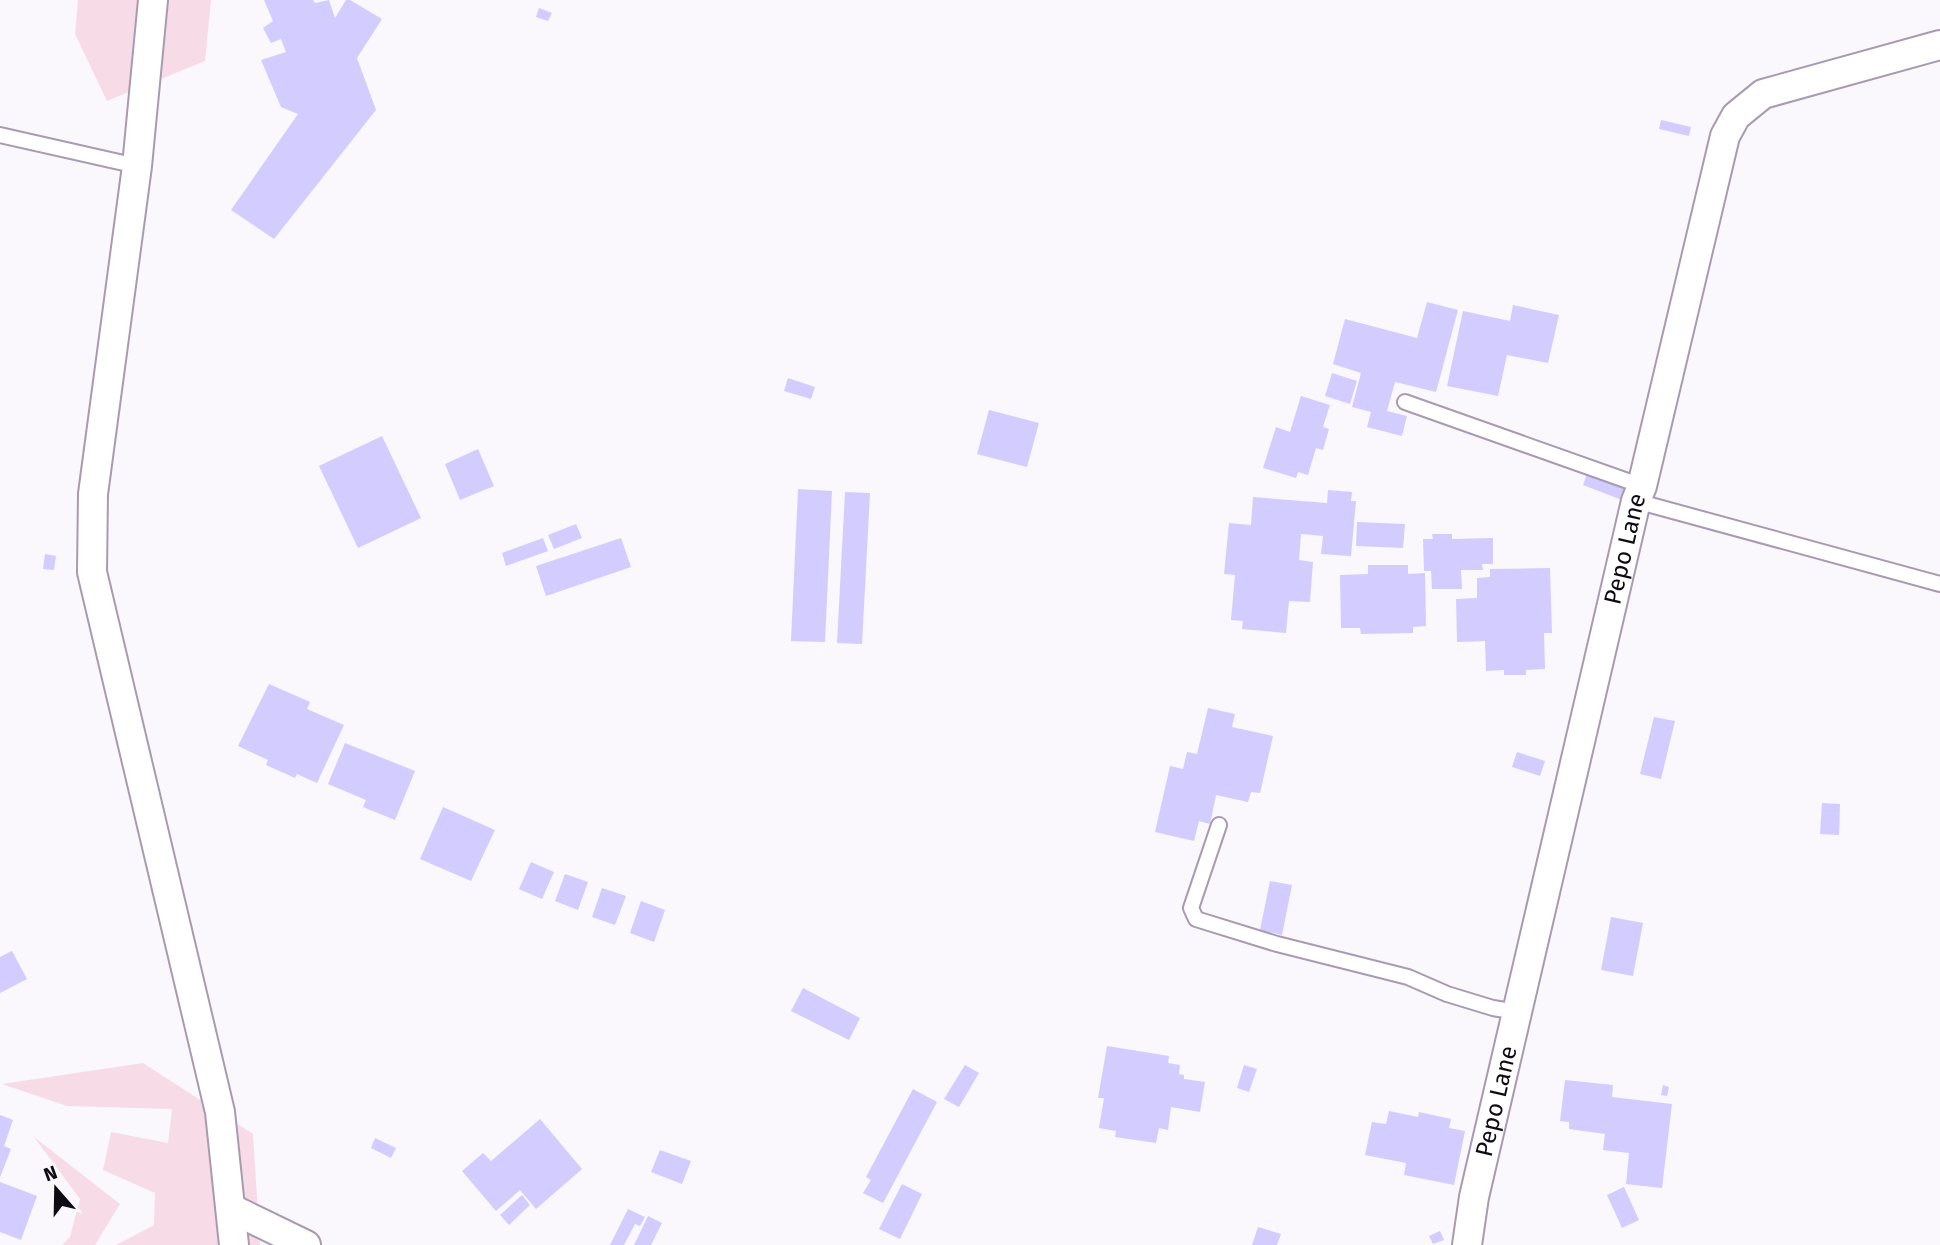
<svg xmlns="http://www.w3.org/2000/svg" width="1940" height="1245" viewBox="0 0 1940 1245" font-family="'Fira Sans',sans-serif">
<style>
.green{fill:#f7dce8}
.building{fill:#d3ccff}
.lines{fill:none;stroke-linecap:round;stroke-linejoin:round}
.lane-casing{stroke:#a99ab4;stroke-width:18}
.street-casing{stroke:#a99ab4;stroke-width:32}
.lane{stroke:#fff;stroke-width:14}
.street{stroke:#fff;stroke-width:28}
.labels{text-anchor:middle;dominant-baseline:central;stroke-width:5;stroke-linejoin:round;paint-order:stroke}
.street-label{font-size:24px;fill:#0f0a13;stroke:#faf7fd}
</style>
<rect width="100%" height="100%" fill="#faf7fd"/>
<g class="green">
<polygon points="78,0 211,0 205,61 107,101 75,34"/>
<polygon points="143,1063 253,1134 260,1245 116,1245 154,1225 155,1193 103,1170 111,1132 168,1143 172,1109 67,1106 2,1084"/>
<polygon points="34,1137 120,1204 95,1245 62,1245 70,1237 80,1199"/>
</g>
<g class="building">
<polygon points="264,0 313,0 315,3 329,0 335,18 346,0 350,0 382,19 357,58 376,110 274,239 231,210 298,114 281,107 261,60 286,52 281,39 271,43 263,28 273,21"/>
<polygon points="539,8 552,13 548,21 536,17"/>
<polygon points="1661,120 1691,127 1689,136 1659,129"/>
<polygon points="1427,302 1458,310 1436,392 1395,382 1387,411 1407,416 1402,436 1367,427 1371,412 1352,407 1361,373 1333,364 1345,319 1417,338"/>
<polygon points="1513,305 1559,315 1548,363 1507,355 1498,396 1447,386 1463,311 1510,321"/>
<polygon points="1332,373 1357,381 1350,404 1325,396"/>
<polygon points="788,378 815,387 811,399 784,391"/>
<polygon points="1301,396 1330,405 1323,427 1329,429 1323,450 1316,448 1308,475 1298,472 1296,478 1263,468 1276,427 1290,432"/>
<polygon points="989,410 1039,423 1027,467 977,454"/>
<polygon points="382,436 421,518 358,548 319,466"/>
<polygon points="478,449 494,486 460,500 445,464"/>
<polygon points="1587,474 1626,489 1622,500 1583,485"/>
<polygon points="798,489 832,491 825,642 791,641"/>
<polygon points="1328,490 1352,492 1351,501 1356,501 1351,556 1321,554 1323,536 1301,534 1299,560 1313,562 1310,602 1289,601 1286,633 1242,629 1243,621 1231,620 1235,575 1224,574 1229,523 1251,525 1253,497 1327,503"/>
<polygon points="845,492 870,493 862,644 837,643"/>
<polygon points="1357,522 1405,524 1403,548 1356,546"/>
<polygon points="576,524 582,538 554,549 548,535"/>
<polygon points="1432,534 1452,534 1452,539 1493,538 1493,564 1482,564 1483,570 1461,570 1462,589 1432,589 1431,571 1424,571 1423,539 1433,539"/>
<polygon points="543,538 548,551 506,566 502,553"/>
<polygon points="621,538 631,567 546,596 536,566"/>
<polygon points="45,554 56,556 54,570 43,569"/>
<polygon points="1368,565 1408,565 1408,574 1425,573 1426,626 1413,627 1413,633 1361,634 1360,628 1341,628 1340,575 1368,574"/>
<polygon points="1550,568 1552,633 1544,633 1545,669 1526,670 1526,675 1504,675 1504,670 1486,671 1485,641 1457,642 1456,599 1477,598 1477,578 1490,577 1490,569"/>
<polygon points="269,684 310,702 307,709 344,725 317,783 297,774 295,778 266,765 268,760 238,746"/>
<polygon points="1208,708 1235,714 1232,727 1273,736 1260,793 1251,792 1248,802 1216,795 1210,824 1199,821 1194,841 1155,832 1170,766 1183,769 1187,752 1197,754"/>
<polygon points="1654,717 1675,721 1661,779 1640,774"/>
<polygon points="345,743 415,771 395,820 363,807 366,800 328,784"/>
<polygon points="1517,752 1545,761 1540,776 1512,767"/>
<polygon points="1822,803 1840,804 1839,835 1820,834"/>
<polygon points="443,807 495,830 471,881 420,859"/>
<polygon points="531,862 554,872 542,899 519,889"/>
<polygon points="565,874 588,882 578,910 555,901"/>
<polygon points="1270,881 1292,885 1282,935 1260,930"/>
<polygon points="602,888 626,896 615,925 592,917"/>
<polygon points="641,901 665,910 654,942 630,933"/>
<polygon points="1611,917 1643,923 1633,976 1601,970"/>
<polygon points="12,951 27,979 0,993 0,957"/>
<polygon points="803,988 860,1018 849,1040 791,1011"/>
<polygon points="1107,1046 1169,1056 1168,1063 1180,1065 1179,1074 1184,1075 1184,1079 1205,1082 1200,1112 1171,1107 1168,1130 1159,1128 1156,1143 1115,1137 1116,1131 1099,1128 1104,1098 1098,1098"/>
<polygon points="965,1065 979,1073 959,1107 944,1099"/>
<polygon points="1244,1065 1257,1069 1249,1092 1237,1088"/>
<polygon points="1565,1080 1613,1085 1612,1097 1672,1104 1662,1188 1626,1184 1629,1153 1603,1150 1605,1134 1569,1129 1569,1122 1560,1121"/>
<polygon points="1663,1085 1669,1087 1667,1096 1661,1095"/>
<polygon points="913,1089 937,1102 883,1203 863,1193 871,1180 866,1177"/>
<polygon points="1389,1111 1418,1117 1419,1112 1451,1119 1449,1128 1465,1131 1454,1185 1404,1175 1406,1163 1365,1155 1372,1122 1386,1124"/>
<polygon points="0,1115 13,1120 4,1146 11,1149 0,1177"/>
<polygon points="540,1119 582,1169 536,1209 520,1190 496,1211 462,1171 483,1153 491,1161"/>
<polygon points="375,1138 396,1148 391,1158 371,1148"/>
<polygon points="660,1150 691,1161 682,1184 651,1172"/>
<polygon points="0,1182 37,1196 21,1240 0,1232"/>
<polygon points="902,1184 922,1194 900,1239 879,1229"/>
<polygon points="1624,1187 1639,1220 1622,1228 1607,1195"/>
<polygon points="522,1195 530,1205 509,1225 500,1215"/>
<polygon points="628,1209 645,1217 640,1226 635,1224 624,1245 610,1245"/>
<polygon points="648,1216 662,1223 651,1245 634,1245"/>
<polygon points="1258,1227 1281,1234 1277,1245 1252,1245"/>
<polygon points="1440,1231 1444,1240 1433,1244 1429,1236"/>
</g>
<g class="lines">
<defs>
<g id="lane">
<polyline points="0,135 137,166"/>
<polyline points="1405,402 1642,486"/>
<polyline points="1636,501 1940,584"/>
<polyline points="1219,825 1191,908 1196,919 1277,944 1408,977 1447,994 1493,1008 1517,1012"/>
</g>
<g id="street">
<polyline points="153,0 137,166 93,494 92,572 220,1112 234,1245"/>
<polyline points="232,1209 306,1245"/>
<path id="s1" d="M1467,1245L1474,1197L1636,501L1642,486L1725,136L1736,116L1763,94L1940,45"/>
</g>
</defs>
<use href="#lane" class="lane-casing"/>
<use href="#street" class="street-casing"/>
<use href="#lane" class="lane"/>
<use href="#street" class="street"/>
</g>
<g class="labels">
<g class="street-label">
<text stroke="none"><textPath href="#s1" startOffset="714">Pepo Lane</textPath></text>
<text stroke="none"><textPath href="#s1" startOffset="147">Pepo Lane</textPath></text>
</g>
</g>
<g transform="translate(56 1189) rotate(340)" stroke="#faf7fd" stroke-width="5" paint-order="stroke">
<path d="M0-5L12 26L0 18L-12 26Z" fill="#0f0a13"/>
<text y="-10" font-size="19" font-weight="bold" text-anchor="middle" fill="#0f0a13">N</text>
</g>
</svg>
